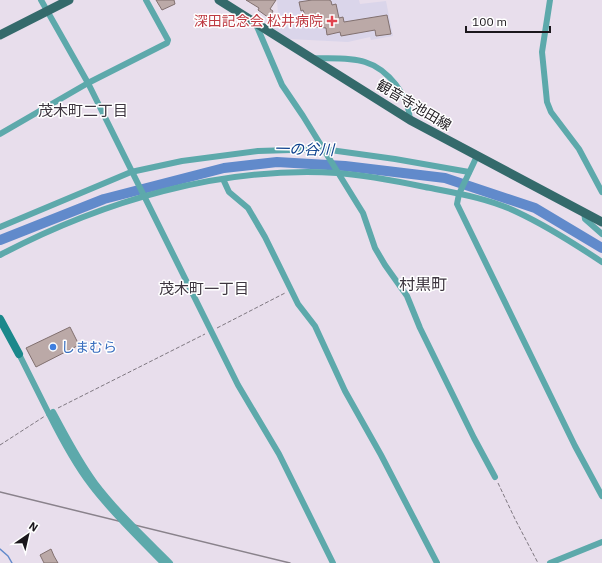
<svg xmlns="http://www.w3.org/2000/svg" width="602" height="563" viewBox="0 0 602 563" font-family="'IBM Plex Sans','Noto Sans JP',sans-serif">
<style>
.medical{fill:#dad5ea}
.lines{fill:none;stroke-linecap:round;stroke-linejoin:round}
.stream{stroke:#618acb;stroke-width:1.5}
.river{stroke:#618acb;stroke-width:10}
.building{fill:#bba9a7;stroke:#81706f}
.path{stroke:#7f7881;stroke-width:1;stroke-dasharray:4 2;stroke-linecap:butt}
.street{stroke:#5da9ab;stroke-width:6}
.secondary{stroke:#1b888b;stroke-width:8}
.primary{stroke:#346a6b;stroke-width:9}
.rail{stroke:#89828b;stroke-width:1.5}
.street-bridge{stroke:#5da9ab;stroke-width:6}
.health-dot{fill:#e0444e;stroke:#fff;stroke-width:1.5}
.shop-dot{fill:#3f7fe0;stroke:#fff;stroke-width:1.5}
.labels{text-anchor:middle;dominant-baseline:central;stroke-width:3;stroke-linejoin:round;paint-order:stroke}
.health-label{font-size:14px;fill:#be3a42;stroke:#fff;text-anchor:end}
.street-label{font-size:14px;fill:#1b171c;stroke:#fff}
.shop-label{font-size:14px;fill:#366cbe;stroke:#fff;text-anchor:start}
.neighbourhood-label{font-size:15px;fill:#3d353f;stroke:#fff}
.water-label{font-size:15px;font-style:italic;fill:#0e428e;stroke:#fff}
.quarter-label{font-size:16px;fill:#3d353f;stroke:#fff}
</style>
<rect width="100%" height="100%" fill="#e8deec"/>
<polygon class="medical" points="277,0 359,0 360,4 386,1 393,36 371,40 370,37 348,42 289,39 271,27 278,14"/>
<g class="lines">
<polyline class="stream" points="0,549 8,556 12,563"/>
<polyline class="river" points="0,240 104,199 224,168 277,162 345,166 445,178 535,208 602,248"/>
</g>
<g class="building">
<polygon points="156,0 174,0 175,4 162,10"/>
<polygon points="246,0 276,0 270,9 273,11 269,18 258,10 259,8"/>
<polygon points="312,0 329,0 331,1 332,5 336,4 339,18 343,17 344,22 387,15 391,34 376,36 375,30 341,36 340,32 327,35 326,28 317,27 312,24 307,20 303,10 301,11 299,2"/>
<polygon points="70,327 79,345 36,367 26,348"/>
<polygon points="51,549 54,556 58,563 44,563 40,555"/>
</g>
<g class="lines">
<g class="path">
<polyline points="217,328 285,293"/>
<polyline points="58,408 205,334"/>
<polyline points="0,445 45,416"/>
<polyline points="498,483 515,519 538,563"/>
</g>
<g class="street">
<polyline points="41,0 88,83 238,385 279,454 333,563"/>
<polyline points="550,0 542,52 547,102 551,112 579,149 602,192"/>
<polyline points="255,22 282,85 303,116 358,205 363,213 375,248 385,265 407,296 420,328 474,438 495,477"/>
<path d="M312,58C329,59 349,57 365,62C388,69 409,96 410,120"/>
<polyline points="0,134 88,83 167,43 168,40 146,0"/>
<polyline points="477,156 459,194 457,204 575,446 602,496"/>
<polyline points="223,179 229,192 248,208 265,237 298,304 315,326 345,391 381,455 437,563"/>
<polyline points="584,212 585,219 602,234"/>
<polyline points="0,227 131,172 182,161 258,151 323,149 395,159 469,172"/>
<path d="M0,255C103,201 220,166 337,173C366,175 396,181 425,187C456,193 488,198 517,212C547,226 575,244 602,262"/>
<polyline points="19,354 49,414"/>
<polyline points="550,563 602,542"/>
</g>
<polyline class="secondary" points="0,319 19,354"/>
<g class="primary">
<polyline points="219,0 410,120 602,222"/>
<polyline points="0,35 69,0"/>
</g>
<polyline class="rail" points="0,492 290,563"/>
<g class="street-bridge">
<path d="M53,412C66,436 78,460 95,483C117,512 144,537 170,563"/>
<path d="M49,414C61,438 74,463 91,485C112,513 138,537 163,563"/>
</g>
</g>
<path class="health-dot" d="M330 15h4v4h4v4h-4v4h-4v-4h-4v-4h4z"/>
<circle class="shop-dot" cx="53" cy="347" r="4"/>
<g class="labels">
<g class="health-label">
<text x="323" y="21">深田記念会 松井病院</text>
</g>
<g class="street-label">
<text transform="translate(414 105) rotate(31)">観音寺池田線</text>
</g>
<g class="shop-label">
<text x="61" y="347">しまむら</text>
</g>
<g class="neighbourhood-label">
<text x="83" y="110">茂木町二丁目</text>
<text x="204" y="288">茂木町一丁目</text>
</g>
<g class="water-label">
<text transform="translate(304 149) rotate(1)">一の谷川</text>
</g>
<g class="quarter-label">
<text x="423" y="284">村黒町</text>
</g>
</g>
<g transform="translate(28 535) rotate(34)" stroke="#ffffff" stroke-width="3" paint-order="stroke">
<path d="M0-3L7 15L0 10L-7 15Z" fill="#1b171c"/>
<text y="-6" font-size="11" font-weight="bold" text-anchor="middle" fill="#1b171c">N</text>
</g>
<path d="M466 26v6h84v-6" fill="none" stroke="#1b171c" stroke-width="2"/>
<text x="472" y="26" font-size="12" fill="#1b171c" stroke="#ffffff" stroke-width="3" paint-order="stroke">100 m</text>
</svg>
